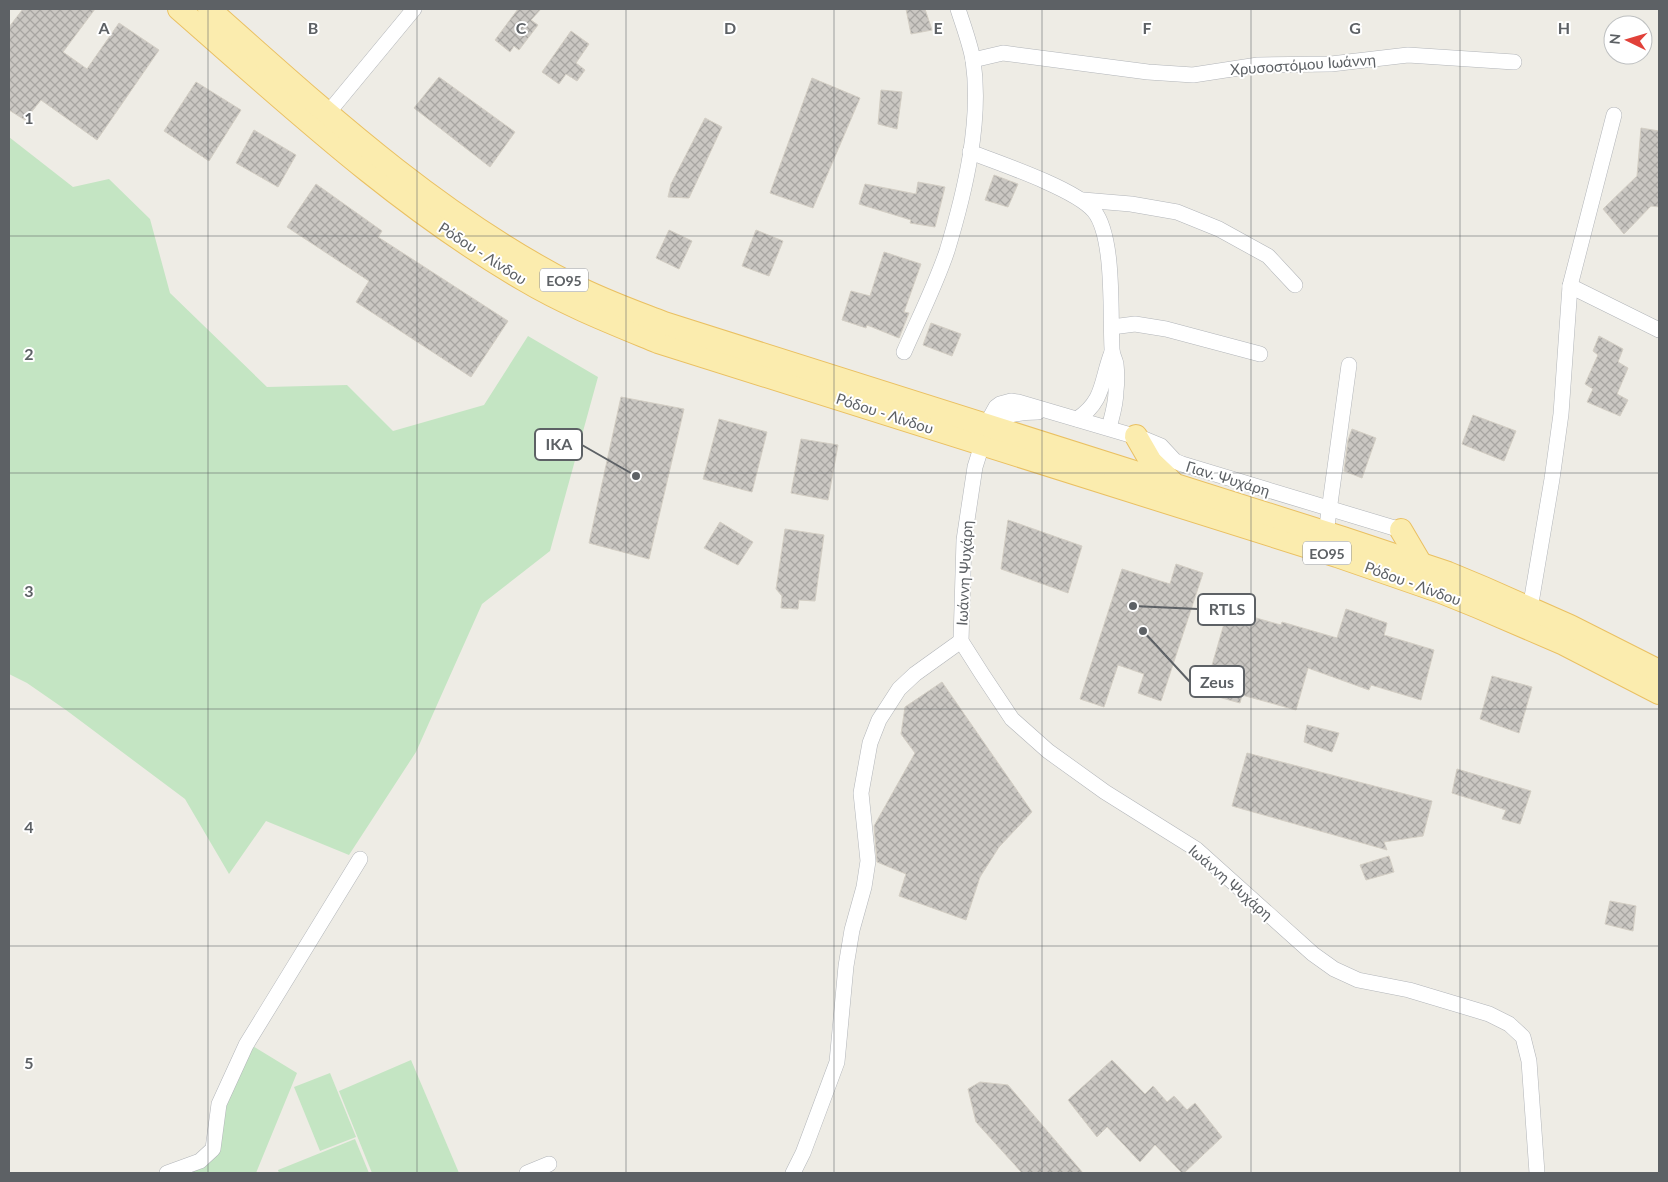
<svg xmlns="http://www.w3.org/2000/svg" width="1668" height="1182" viewBox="0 0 1668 1182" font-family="Lato,sans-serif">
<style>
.grass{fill:#c4e5c3}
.building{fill:url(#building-cross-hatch);stroke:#d3cec4}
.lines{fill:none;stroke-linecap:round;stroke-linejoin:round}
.street-casing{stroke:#b2b5b9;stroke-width:16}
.primary-casing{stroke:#eac062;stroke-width:24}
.street{stroke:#fff;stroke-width:15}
.primary{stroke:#fbecae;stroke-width:22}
.grid{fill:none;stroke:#5d6165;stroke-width:1;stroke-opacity:0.55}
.labels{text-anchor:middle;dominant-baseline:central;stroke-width:4;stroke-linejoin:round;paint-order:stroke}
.shield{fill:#fff;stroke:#8e9093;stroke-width:1}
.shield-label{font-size:14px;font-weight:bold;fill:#5d6165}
.street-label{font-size:15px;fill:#5d6165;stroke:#fff}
.grid-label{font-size:16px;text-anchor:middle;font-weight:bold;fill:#5d6165;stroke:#fff;stroke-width:4;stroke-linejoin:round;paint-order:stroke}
.leader{fill:none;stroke:#5d6165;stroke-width:2}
.callout-dot{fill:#5d6165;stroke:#fff;stroke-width:2}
.callout{fill:#fff;stroke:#5d6165;stroke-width:2}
.callout-label{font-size:16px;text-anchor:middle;font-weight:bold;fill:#5d6165}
</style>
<defs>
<pattern id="building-cross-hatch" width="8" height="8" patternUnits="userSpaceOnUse" patternTransform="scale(1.25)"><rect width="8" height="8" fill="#cac7c2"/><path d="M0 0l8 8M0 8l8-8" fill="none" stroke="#a7a5a1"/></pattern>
</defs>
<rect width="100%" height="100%" fill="#eeece5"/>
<g class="grass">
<polygon points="9,137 73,187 109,179 150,219 170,293 267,387 347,385 393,431 484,405 528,336 598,377 550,551 482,604 416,752 349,855 266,821 229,874 185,799 66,710 27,683 9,674"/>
<polygon points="251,1045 297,1073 256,1173 179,1173 199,1165 223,1106"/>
<polygon points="411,1060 459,1173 372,1173 339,1091"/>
<polygon points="330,1073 356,1137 320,1151 294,1087"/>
<polygon points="355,1139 369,1173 279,1173 278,1170"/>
</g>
<g class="building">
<polygon points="23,9 95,9 63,52 87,69 119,23 159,50 97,140 41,100 25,120 9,110 9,27"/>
<polygon points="518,9 541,9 531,20 538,25 519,50 514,46 510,52 495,40"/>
<polygon points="906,9 925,9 932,30 911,34"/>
<polygon points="571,31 589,44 576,63 585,70 577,81 566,74 559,84 542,72"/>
<polygon points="439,77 515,132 490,167 414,108"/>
<polygon points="812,78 860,98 813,208 770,193"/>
<polygon points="196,82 241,110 209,161 164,131"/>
<polygon points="881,90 902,92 897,129 878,124"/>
<polygon points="705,118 722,127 689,198 668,197 671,184"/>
<polygon points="1641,128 1659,131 1659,207 1651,206 1624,234 1603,209 1637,176"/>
<polygon points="254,130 296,155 278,187 236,163"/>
<polygon points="994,175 1018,184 1008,207 985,200"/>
<polygon points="918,182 945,187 935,227 910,223 911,220 859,204 865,184 916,194"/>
<polygon points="316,184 382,231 378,237 508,321 471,377 356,302 369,281 287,227"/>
<polygon points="669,230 692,241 679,269 656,258"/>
<polygon points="756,230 783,241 769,276 742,266"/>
<polygon points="884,252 921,264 904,312 909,313 899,338 867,325 866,328 842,320 851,291 870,296"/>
<polygon points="931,323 961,334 952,356 923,345"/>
<polygon points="1599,336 1623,349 1618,362 1628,368 1617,394 1628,400 1620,416 1587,402 1593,389 1585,384 1598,355 1593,351"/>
<polygon points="621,397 684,409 649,559 589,543"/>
<polygon points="1473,415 1516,431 1504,461 1462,444"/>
<polygon points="719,419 767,432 752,492 703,479"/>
<polygon points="1352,429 1376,438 1362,478 1344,471 1348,440"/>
<polygon points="801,439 838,445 828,500 791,493"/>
<polygon points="1008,520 1082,546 1068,593 1001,569"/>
<polygon points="720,522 753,542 738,565 704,548"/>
<polygon points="785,529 824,535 815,601 799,600 798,609 781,608 782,596 776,589"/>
<polygon points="1176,564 1203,573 1161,701 1138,693 1144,674 1118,665 1104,707 1080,699 1122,569 1170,584"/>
<polygon points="1346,609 1387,623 1384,635 1434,650 1421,700 1371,685 1369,690 1308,668 1296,710 1242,695 1240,703 1204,693 1228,610 1281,625 1282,622 1337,638"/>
<polygon points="1492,676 1532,687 1519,733 1480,719"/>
<polygon points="942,682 1032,812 999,847 980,877 966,920 899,896 906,874 877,862 874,826 915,753 901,734 905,707"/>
<polygon points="1307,725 1339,733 1332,752 1304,742"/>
<polygon points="1247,753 1432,801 1423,836 1384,842 1387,850 1232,806"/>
<polygon points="1457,769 1531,791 1520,824 1502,819 1506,810 1452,793"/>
<polygon points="1389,856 1394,872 1366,880 1360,865"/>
<polygon points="1610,901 1636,906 1633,931 1605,924"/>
<polygon points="1112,1060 1145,1094 1153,1086 1167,1102 1174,1096 1187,1110 1195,1103 1222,1137 1184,1173 1182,1173 1155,1145 1140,1162 1107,1127 1097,1137 1068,1100"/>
<polygon points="980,1082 1008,1085 1083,1173 1022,1173 976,1122 968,1089"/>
</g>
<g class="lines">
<defs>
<g id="street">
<polyline points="973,60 1003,53 1148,72 1193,75 1258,65 1331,64 1408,55 1514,62"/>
<polyline points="328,113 414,9"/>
<path d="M970,152C999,163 1076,189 1094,211C1115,237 1110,315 1112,349C1112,355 1115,359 1116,364C1117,373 1117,382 1116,391C1116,404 1112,416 1109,428"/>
<polyline points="1083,200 1131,204 1177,212 1219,229 1268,256 1295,285"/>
<polyline points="1570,286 1659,330"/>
<polyline points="1112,327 1135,324 1166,329 1260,354"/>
<path d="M904,352C918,320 936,284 947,251C965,192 982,121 973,60C970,43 963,25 958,9"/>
<path d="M1077,419C1105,401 1101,379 1112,352"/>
<path d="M988,426C1004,415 1018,412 1038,412"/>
<polyline points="1401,530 1182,464 1175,461 1161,446 1144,439 1018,402 1011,401 1000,404 996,407 991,416 975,467 964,540 961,641 982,674 1012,719 1048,751 1105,792 1196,849 1313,954 1334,969 1358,980 1409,990 1489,1014 1509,1024 1523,1037 1529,1061 1537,1173"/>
<polyline points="1326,533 1349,365"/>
<polyline points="1530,609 1552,479 1561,414 1570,286 1614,115"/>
<polyline points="167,1173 200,1161 213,1149 219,1104 246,1045 360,859"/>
<polyline points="527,1173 549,1164"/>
<polyline points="793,1173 803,1153 837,1062 846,966 852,930 864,887 868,861 861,793 870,743 879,720 899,689 915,674 961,641"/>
</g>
<g id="primary">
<path d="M179,9C289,105 397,206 524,280C566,305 612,323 658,342L1337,556L1441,592L1478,607L1564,644L1659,693"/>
<path d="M209,9C323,110 436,215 573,285C602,300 633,311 664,323L1343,538L1448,573L1484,588L1570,626L1659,671"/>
<polyline points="1136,436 1151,462 1171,481"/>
<polyline points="1401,530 1421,564"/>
</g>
</defs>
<use href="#street" class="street-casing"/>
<use href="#primary" class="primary-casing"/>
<use href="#street" class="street"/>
<use href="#primary" class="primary"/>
</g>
<path class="grid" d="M208,9V1173M417,9V1173M626,9V1173M834,9V1173M1042,9V1173M1251,9V1173M1460,9V1173M9,236H1659M9,473H1659M9,709H1659M9,946H1659"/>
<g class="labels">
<g class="shield">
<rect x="540" y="268.5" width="48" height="23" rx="4"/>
<rect x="1303" y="541.5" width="48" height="23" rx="4"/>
</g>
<g class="shield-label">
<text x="564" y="280">ΕΟ95</text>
<text x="1327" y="553">ΕΟ95</text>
</g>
<g class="street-label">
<text transform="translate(1303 64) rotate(-4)">Χρυσοστόμου Ιωάννη</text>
<text transform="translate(483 253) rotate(33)">Ρόδου - Λίνδου</text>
<text transform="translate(885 413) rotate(18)">Ρόδου - Λίνδου</text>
<text transform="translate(1228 478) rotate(17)">Γιαν. Ψυχάρη</text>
<text transform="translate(964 573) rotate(-87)">Ιωάννη Ψυχάρη</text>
<text transform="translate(1413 583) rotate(20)">Ρόδου - Λίνδου</text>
<text transform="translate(1231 882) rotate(41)">Ιωάννη Ψυχάρη</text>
</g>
</g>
<g class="grid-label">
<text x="104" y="34">A</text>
<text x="313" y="34">B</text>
<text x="521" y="34">C</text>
<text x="730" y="34">D</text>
<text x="938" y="34">E</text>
<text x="1147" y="34">F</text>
<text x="1355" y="34">G</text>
<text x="1564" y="34">H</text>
<text x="29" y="124">1</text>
<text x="29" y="360">2</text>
<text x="29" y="597">3</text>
<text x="29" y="833">4</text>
<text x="29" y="1069">5</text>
</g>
<path class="leader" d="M636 476L582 445M1133 606L1198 609M1143 631L1190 682"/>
<g class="callout-dot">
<circle cx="636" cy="476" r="5"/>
<circle cx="1133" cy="606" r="5"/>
<circle cx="1143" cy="631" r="5"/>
</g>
<g class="callout">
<rect x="535" y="429" width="47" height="31" rx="5"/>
<rect x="1198" y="594" width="57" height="31" rx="5"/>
<rect x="1190" y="666" width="54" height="31" rx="5"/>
</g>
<g class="callout-label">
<text x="559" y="450">IKA</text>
<text x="1227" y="615">RTLS</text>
<text x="1217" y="688">Zeus</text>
</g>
<rect width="1668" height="1182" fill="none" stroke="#5d6165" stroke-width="20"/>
<g transform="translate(1628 40) rotate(275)"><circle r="24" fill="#ffffff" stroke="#bec0c1"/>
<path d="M0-4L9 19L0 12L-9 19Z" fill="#e14139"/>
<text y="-8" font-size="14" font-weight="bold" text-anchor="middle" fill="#5d6165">N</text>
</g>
</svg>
